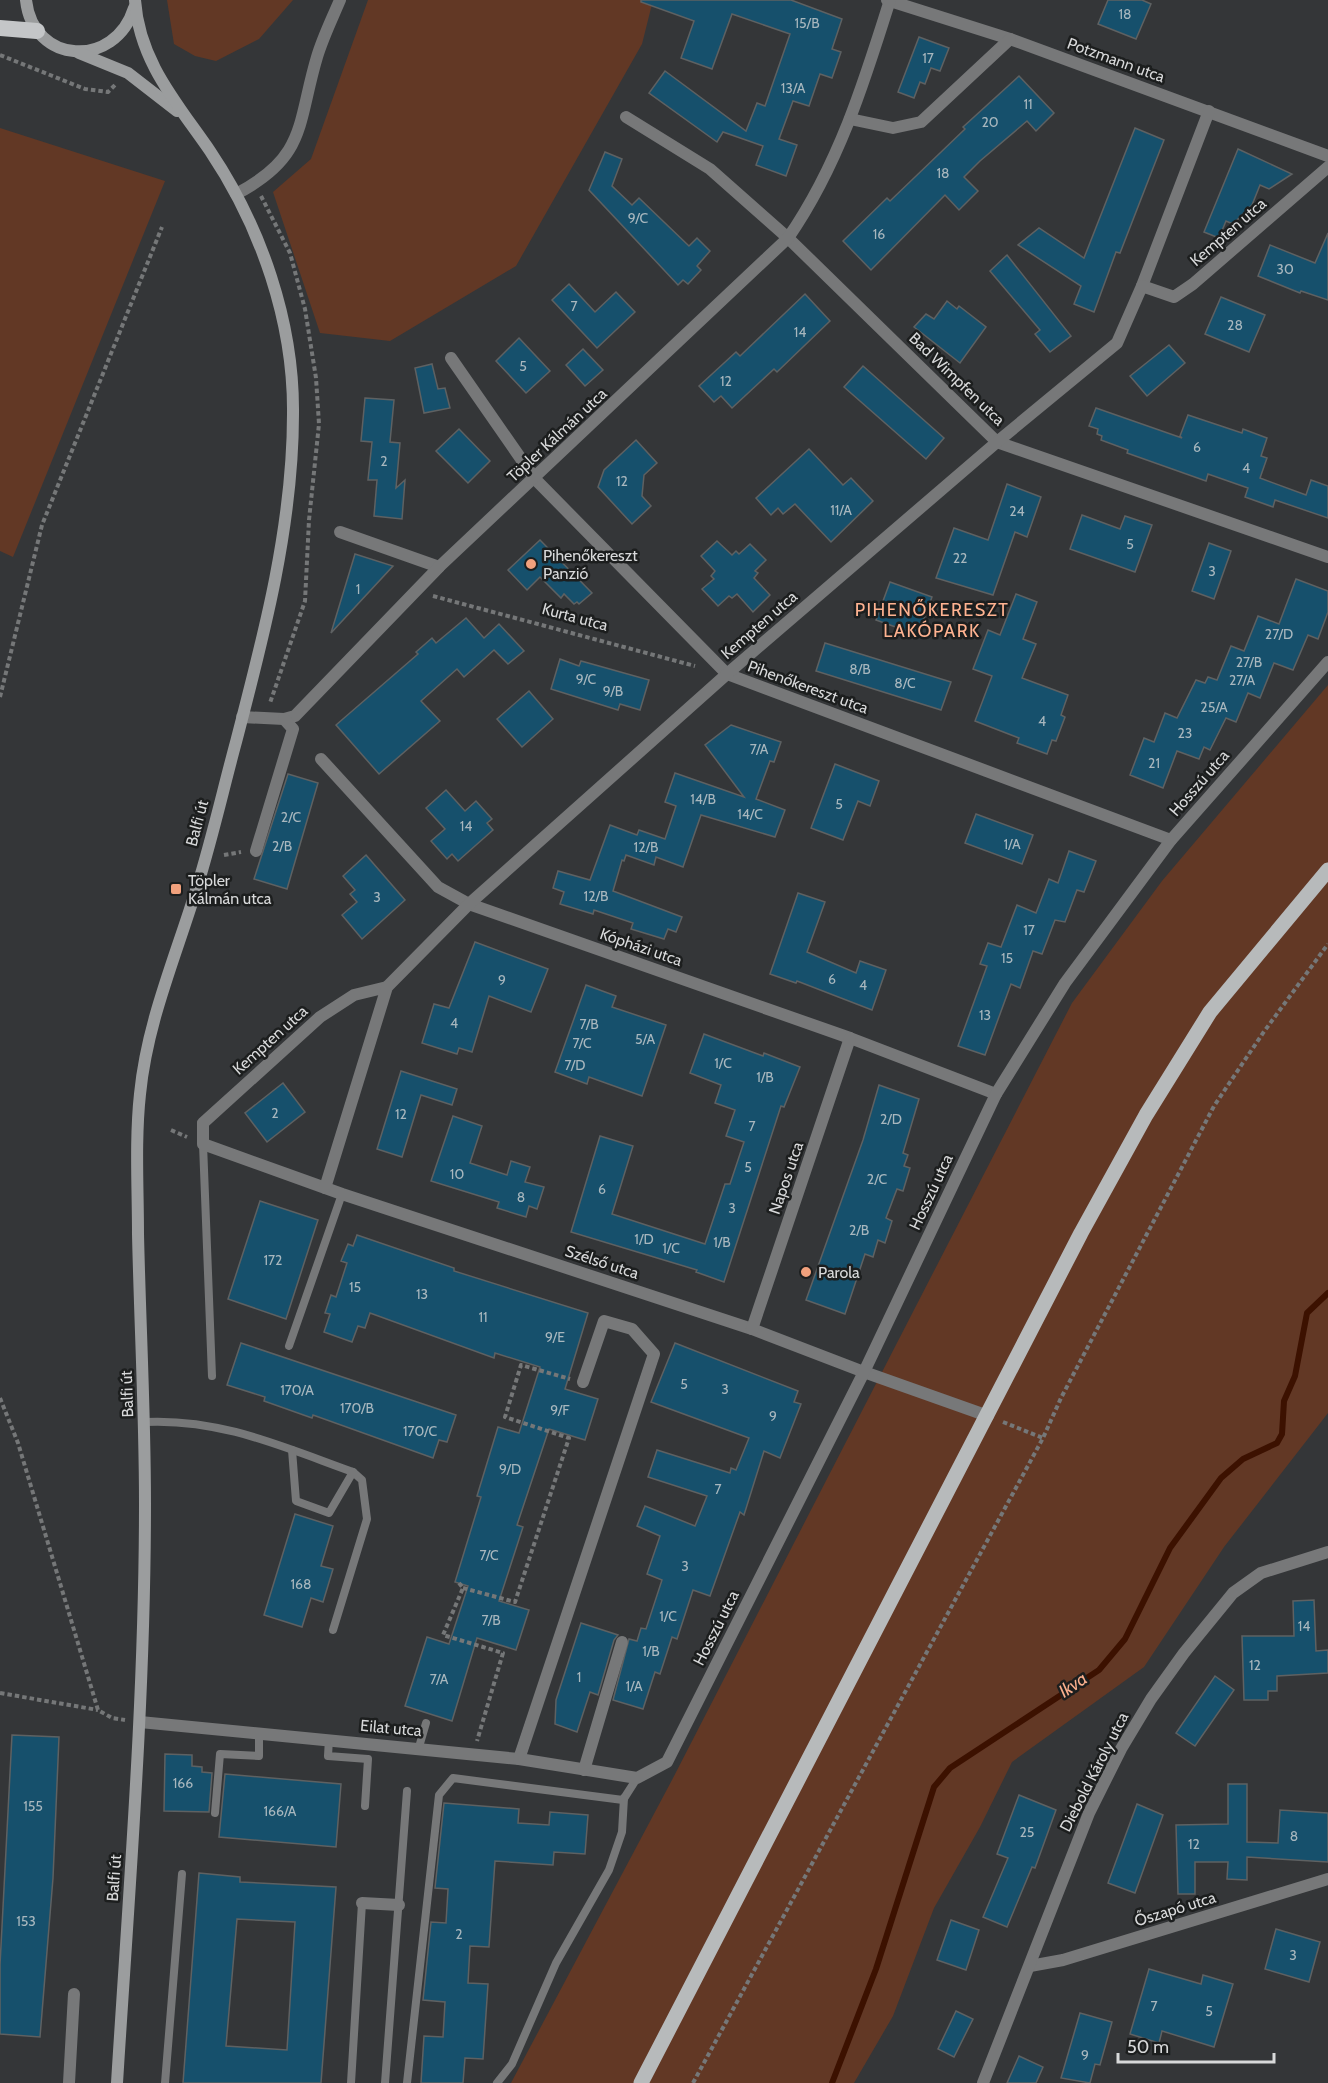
<svg xmlns="http://www.w3.org/2000/svg" width="1328" height="2083" viewBox="0 0 1328 2083" font-family="Cabin,sans-serif">
<style>
.green{fill:#623825}
.lines{fill:none;stroke-linecap:round;stroke-linejoin:round}
.stream{stroke:#3c1100;stroke-width:6}
.building{fill:#16506c;stroke:#5e6162;stroke-width:1.5;fill-rule:evenodd}
.path{stroke:#757778;stroke-width:4;stroke-dasharray:4.5 3;stroke-linecap:butt}
.service{stroke:#777879;stroke-width:8}
.minor{stroke:#777879;stroke-width:12}
.secondary{stroke:#9b9d9e;stroke-width:12}
.primary{stroke:#b7babb;stroke-width:15}
.trunk{stroke:#c4c6c8;stroke-width:16}
.poi-dot{fill:#f1a17d;stroke:#1c1e1e;stroke-width:2}
.labels{text-anchor:middle;dominant-baseline:central;stroke-width:5;stroke-linejoin:round;paint-order:stroke}
.number-label{font-size:14px;fill:#a8b7be}
.street-label{font-size:16px;fill:#d8d9da;stroke:#1c1e1e}
.poi-label{font-size:16px;fill:#d8d9da;stroke:#1c1e1e;text-anchor:start}
.neighbourhood-label{font-size:18px;letter-spacing:1.5px;fill:#ffb391;stroke:#1c1e1e}
.water-label{font-size:18px;font-style:italic;fill:#f9af8d;stroke:#1c1e1e}
</style>
<rect width="100%" height="100%" fill="#343638"/>
<g class="green">
<polygon points="167,0 293,0 259,39 216,61 195,56 174,44"/>
<polygon points="368,0 653,0 642,44 516,266 390,341 320,333 273,192 311,159"/>
<polygon points="0,128 165,181 13,557 0,551"/>
<polygon points="1328,685 1328,1413 1224,1547 1144,1667 1012,1762 980,1827 934,1908 893,2016 854,2083 511,2083 672,1780 1072,1003 1162,881"/>
</g>
<g class="lines">
<polyline class="stream" points="832,2083 876,1969 934,1787 950,1768 1099,1670 1125,1639 1170,1548 1221,1478 1243,1459 1277,1443 1282,1434 1284,1401 1295,1376 1307,1313 1328,1293"/>
</g>
<g class="building">
<polygon points="641,0 791,0 842,19 832,49 841,52 832,78 820,74 809,106 793,101 779,139 797,145 786,176 756,165 763,146 723,132 717,142 649,93 665,71 746,131 757,103 765,106 790,34 732,14 712,69 681,58 694,21 641,2"/>
<polygon points="1108,0 1142,0 1151,4 1136,39 1098,24"/>
<polygon points="919,37 949,48 940,71 931,68 925,84 920,82 914,98 898,92"/>
<polygon points="1019,76 1054,113 1036,131 1027,121 980,161 964,177 978,191 959,210 945,195 871,270 843,241 887,198 890,201 965,129 963,127"/>
<polygon points="1135,128 1164,140 1120,253 1116,252 1094,312 1074,304 1081,286 1018,245 1039,228 1084,258"/>
<polygon points="1238,149 1292,174 1269,189 1260,185 1252,205 1233,224 1226,221 1219,238 1204,232"/>
<polygon points="605,152 622,159 612,186 632,205 639,198 689,246 697,238 710,251 697,266 701,270 688,284 683,280 678,285 589,190"/>
<polygon points="1328,233 1328,300 1301,291 1300,293 1258,276 1270,245 1315,263"/>
<polygon points="1007,255 1071,336 1050,352 1035,334 1040,330 990,271"/>
<polygon points="569,284 595,312 616,292 635,312 597,348 552,300"/>
<polygon points="805,294 830,321 777,372 774,369 732,408 721,396 714,402 699,386 736,352 740,356"/>
<polygon points="1221,297 1265,315 1249,352 1205,334"/>
<polygon points="947,301 957,309 959,306 986,327 960,363 914,327 926,314 934,319"/>
<polygon points="519,338 550,371 526,393 496,361"/>
<polygon points="1169,345 1185,363 1147,396 1130,376"/>
<polygon points="583,349 603,370 585,386 566,365"/>
<polygon points="432,364 438,389 445,388 450,408 424,413 415,368"/>
<polygon points="863,366 944,438 926,459 844,387"/>
<polygon points="365,398 394,400 390,442 400,443 396,488 405,480 402,519 374,516 377,480 368,480 372,442 361,441"/>
<polygon points="1096,408 1182,438 1180,436 1188,415 1242,433 1243,429 1267,438 1261,456 1267,458 1260,478 1306,495 1311,480 1328,486 1328,518 1275,500 1273,507 1245,497 1248,488 1208,474 1206,481 1127,453 1128,450 1101,440 1102,436 1097,434 1098,429 1089,426"/>
<polygon points="459,429 490,461 468,483 436,451"/>
<polygon points="636,440 657,463 644,475 642,496 651,506 632,524 598,487 604,470"/>
<polygon points="809,449 843,485 851,478 873,501 831,542 795,504 783,514 778,508 771,515 756,498"/>
<polygon points="1007,484 1041,497 1027,537 1015,532 993,595 936,578 954,528 988,540"/>
<polygon points="1082,515 1120,529 1125,516 1152,525 1135,572 1070,549"/>
<polygon points="540,540 592,593 579,604 577,602 574,604 564,594 561,598 540,577 527,590 508,570"/>
<polygon points="717,541 732,555 736,551 739,554 750,544 766,560 755,571 758,573 754,578 770,595 753,612 737,594 732,598 729,596 718,606 702,589 714,579 711,576 715,571 701,556"/>
<polygon points="1209,543 1231,551 1214,599 1192,591"/>
<polygon points="355,554 393,566 331,633"/>
<polygon points="1296,579 1328,591 1328,612 1318,639 1308,635 1293,670 1274,663 1260,698 1248,693 1236,722 1226,718 1210,750 1204,747 1199,759 1177,751 1163,788 1130,775 1144,738 1154,742 1165,713 1177,718 1196,680 1205,683 1208,677 1217,680 1231,646 1244,651 1258,616 1279,624"/>
<polygon points="890,582 932,597 918,635 876,620"/>
<polygon points="1016,594 1037,602 1023,639 1036,644 1022,678 1068,695 1061,715 1065,717 1056,741 1052,740 1047,754 1017,743 1019,738 975,721 992,676 973,669 988,630 1000,635"/>
<polygon points="466,618 484,638 499,624 524,651 508,664 494,650 464,677 457,669 421,701 440,721 379,774 336,725 418,654 416,652 432,638 436,643"/>
<polygon points="825,643 951,682 941,710 816,671"/>
<polygon points="560,659 579,666 581,661 649,680 640,710 620,704 618,710 551,689"/>
<polygon points="529,691 553,719 522,747 497,719"/>
<polygon points="731,725 781,742 774,762 770,761 756,799 785,810 775,837 701,815 683,867 656,857 654,865 626,855 624,861 622,860 613,891 682,917 676,932 668,929 664,939 631,929 633,923 594,910 593,914 560,904 564,892 553,888 558,871 590,880 610,825 637,835 639,830 665,839 676,806 665,802 675,773 744,797 705,745"/>
<polygon points="835,764 879,781 870,806 858,801 843,840 811,828"/>
<polygon points="288,774 318,783 287,889 254,879"/>
<polygon points="446,790 465,811 476,801 492,819 487,823 493,830 458,861 452,854 447,859 431,841 445,829 426,808"/>
<polygon points="976,814 1033,835 1022,864 965,843"/>
<polygon points="1069,851 1096,861 1084,892 1077,890 1065,922 1055,920 1042,954 1033,951 1020,988 1011,984 985,1055 958,1046 987,966 980,964 988,943 1001,947 1017,905 1036,913 1049,879 1058,883"/>
<polygon points="366,855 405,900 362,939 342,915 357,902 350,894 355,890 343,876"/>
<polygon points="798,893 825,902 807,952 856,973 860,961 886,970 872,1010 797,981 796,983 770,974"/>
<polygon points="475,942 548,969 531,1012 489,996 472,1052 459,1048 457,1054 422,1043 434,1004 449,1008"/>
<polygon points="586,985 616,996 612,1007 666,1025 642,1096 589,1077 587,1084 555,1072"/>
<polygon points="704,1034 763,1056 764,1053 800,1067 784,1107 781,1106 724,1282 696,1272 697,1270 571,1232 600,1136 633,1146 612,1214 705,1244 725,1184 730,1184 744,1142 726,1136 735,1110 715,1103 721,1085 690,1073"/>
<polygon points="401,1071 457,1089 452,1105 421,1095 402,1157 377,1149"/>
<polygon points="283,1083 305,1112 267,1142 245,1113"/>
<polygon points="879,1085 919,1099 903,1153 908,1155 904,1166 910,1168 903,1191 897,1189 886,1218 892,1221 885,1243 878,1240 873,1257 865,1254 845,1314 806,1300 863,1140"/>
<polygon points="453,1116 482,1126 470,1163 507,1175 511,1161 530,1167 525,1182 544,1187 537,1209 529,1206 526,1217 497,1208 499,1202 431,1181"/>
<polygon points="260,1201 318,1220 286,1319 228,1299"/>
<polygon points="357,1235 454,1268 454,1271 588,1313 565,1389 598,1399 585,1440 549,1429 517,1525 523,1527 499,1601 529,1610 516,1650 477,1638 452,1721 405,1706 427,1637 449,1644 468,1586 455,1582 481,1497 477,1496 498,1427 519,1433 540,1367 495,1353 494,1358 370,1313 365,1328 358,1326 352,1342 324,1332 330,1314 325,1313 331,1295 336,1297 347,1263 341,1261 348,1244 353,1246"/>
<polygon points="241,1343 456,1415 447,1442 439,1440 433,1458 313,1415 312,1418 264,1401 265,1397 227,1385"/>
<polygon points="675,1343 798,1391 794,1402 801,1404 780,1458 764,1451 744,1515 740,1512 710,1596 693,1590 677,1639 672,1637 660,1674 655,1672 643,1709 613,1700 629,1639 637,1641 641,1628 646,1629 662,1580 647,1574 660,1536 637,1526 645,1506 695,1526 707,1496 648,1477 657,1450 730,1473 731,1468 736,1470 749,1438 651,1402"/>
<polygon points="295,1514 333,1526 321,1566 333,1569 323,1602 311,1598 302,1627 264,1615"/>
<polygon points="1314,1600 1316,1651 1328,1650 1328,1673 1277,1676 1277,1691 1268,1691 1268,1700 1244,1700 1242,1636 1294,1636 1293,1601"/>
<polygon points="581,1623 618,1635 614,1640 598,1695 590,1692 577,1732 555,1724 556,1700"/>
<polygon points="1215,1676 1234,1690 1195,1746 1176,1733"/>
<polygon points="12,1735 59,1737 53,1878 40,2037 0,2034 0,1965"/>
<polygon points="165,1754 192,1755 192,1766 202,1767 202,1772 212,1773 209,1812 164,1811"/>
<polygon points="225,1774 341,1784 336,1847 219,1837"/>
<polygon points="1228,1784 1247,1784 1247,1842 1278,1843 1280,1810 1328,1813 1328,1862 1247,1857 1247,1880 1227,1879 1228,1862 1195,1862 1195,1894 1178,1894 1176,1825 1228,1824"/>
<polygon points="1019,1795 1056,1810 1035,1868 1032,1867 1007,1927 983,1917 1008,1858 997,1854"/>
<polygon points="444,1803 519,1809 518,1823 549,1825 550,1812 588,1815 585,1854 554,1852 553,1865 495,1861 489,1947 470,1946 468,1983 488,1984 483,2059 465,2058 463,2083 421,2083 424,2036 443,2037 445,2002 423,2000 431,1922 446,1923 448,1889 435,1888"/>
<polygon points="1137,1804 1163,1815 1135,1893 1108,1883"/>
<path d="M199,1873L240,1877V1882L336,1887L321,2083H183ZM237,1919L295,1922L287,2050L226,2046Z"/>
<polygon points="951,1920 979,1930 966,1970 937,1960"/>
<polygon points="1276,1929 1320,1942 1309,1982 1265,1969"/>
<polygon points="1149,1969 1201,1984 1203,1975 1233,1984 1214,2047 1162,2031 1159,2043 1130,2034"/>
<polygon points="956,2011 973,2019 954,2057 938,2049"/>
<polygon points="1080,2013 1112,2022 1100,2065 1095,2064 1090,2083 1061,2078"/>
<polygon points="1019,2056 1043,2067 1036,2083 1007,2083"/>
</g>
<g class="lines">
<g class="path">
<polyline points="0,55 85,89 108,92 115,85"/>
<polyline points="261,196 290,253 305,309 316,378 319,424 309,520 305,601 270,703"/>
<polyline points="433,596 695,666"/>
<polyline points="0,697 42,525 162,227"/>
<polyline points="224,855 241,852"/>
<polyline points="171,1130 187,1137"/>
<polyline points="0,1398 18,1443 98,1710 112,1718 125,1720"/>
<polyline points="1003,1422 1043,1438"/>
<polyline points="459,1583 463,1588 443,1635 503,1653 477,1741"/>
<polyline points="463,1588 515,1602 569,1438 505,1417 521,1365 570,1379"/>
<polyline points="0,1693 98,1710"/>
<polyline points="693,2083 1043,1438 1061,1398 1214,1106 1263,1033 1328,944"/>
</g>
<g class="service">
<polyline points="203,1144 212,1376"/>
<polyline points="289,1346 342,1194"/>
<path d="M144,1422C220,1418 283,1447 353,1472L362,1480L367,1519L333,1630"/>
<polyline points="292,1450 296,1501 329,1513 353,1472"/>
<polyline points="329,1739 328,1756 368,1759 365,1806"/>
<polyline points="419,1747 426,1723"/>
<polyline points="215,1813 220,1754 259,1756 259,1733"/>
<polyline points="165,2083 182,1874"/>
<polyline points="351,2083 362,1903"/>
<polyline points="385,2083 407,1791"/>
<polyline points="407,2083 439,1795 453,1778 623,1800 637,1778"/>
<polyline points="497,2083 512,2064 556,1963 609,1870 622,1832 624,1798"/>
</g>
<g class="minor">
<polyline points="887,0 1010,39 1328,156"/>
<polyline points="626,117 710,169 788,238 997,442 1328,557"/>
<polyline points="850,119 893,128 921,122 1010,39"/>
<path d="M236,194C307,157 297,124 317,57C323,37 332,19 340,0"/>
<polyline points="1142,286 1209,111"/>
<polyline points="451,358 535,479 727,674 1171,840"/>
<polyline points="340,532 439,567"/>
<path d="M242,717L284,719L295,716L439,567L788,238C838,166 864,83 890,0"/>
<polyline points="321,759 438,887 469,904 850,1038 996,1094"/>
<polyline points="256,851 293,729 284,719"/>
<polyline points="387,987 354,995 320,1017 203,1123 203,1144 342,1194 752,1329 864,1372 988,1416"/>
<polyline points="325,1188 387,987 469,904 727,674 997,442 1117,343 1142,286 1174,297 1193,284 1328,167"/>
<polyline points="752,1329 850,1038"/>
<polyline points="140,1722 519,1759 637,1778 667,1762 864,1372 996,1094 1065,983 1171,840 1328,662"/>
<polyline points="519,1759 654,1354 632,1329 604,1321 583,1382"/>
<polyline points="584,1770 622,1642"/>
<polyline points="362,1903 399,1905"/>
<polyline points="1030,1966 1063,1960 1328,1879"/>
<polyline points="69,2083 74,1994"/>
<polyline points="983,2083 1089,1813 1121,1749 1151,1699 1184,1653 1233,1593 1261,1573 1328,1552"/>
</g>
<g class="secondary">
<path d="M26,0C33,65 115,69 134,8"/>
<polyline points="79,53 128,73 177,111"/>
<path d="M117,2083C129,1890 145,1697 145,1503C145,1413 140,1324 138,1234C138,1188 135,1140 140,1094C147,1022 176,956 197,887C212,839 223,790 236,742C264,635 293,525 293,414C294,322 261,227 210,151C177,103 139,61 135,0"/>
</g>
<polyline class="primary" points="641,2083 1081,1233 1146,1115 1210,1012 1328,870"/>
<polyline class="trunk" points="0,28 37,31"/>
</g>
<g class="poi-dot">
<circle cx="531" cy="564" r="6"/>
<rect x="170" y="883" width="12" height="12" rx="3"/>
<circle cx="806" cy="1272" r="6"/>
</g>
<g class="labels">
<g class="number-label">
<text x="1125" y="14">18</text>
<text x="807" y="23">15/B</text>
<text x="928" y="58">17</text>
<text x="793" y="88">13/A</text>
<text x="1028" y="104">11</text>
<text x="990" y="122">20</text>
<text x="943" y="173">18</text>
<text x="638" y="218">9/C</text>
<text x="879" y="234">16</text>
<text x="1285" y="269">30</text>
<text x="574" y="306">7</text>
<text x="1235" y="325">28</text>
<text x="800" y="332">14</text>
<text x="523" y="366">5</text>
<text x="726" y="381">12</text>
<text x="1197" y="447">6</text>
<text x="384" y="461">2</text>
<text x="1246" y="468">4</text>
<text x="622" y="481">12</text>
<text x="841" y="510">11/A</text>
<text x="1017" y="511">24</text>
<text x="1130" y="544">5</text>
<text x="960" y="558">22</text>
<text x="1212" y="571">3</text>
<text x="358" y="589">1</text>
<text x="1279" y="634">27/D</text>
<text x="1249" y="662">27/B</text>
<text x="860" y="669">8/B</text>
<text x="586" y="679">9/C</text>
<text x="1242" y="680">27/A</text>
<text x="905" y="683">8/C</text>
<text x="613" y="691">9/B</text>
<text x="1214" y="707">25/A</text>
<text x="1042" y="721">4</text>
<text x="1185" y="733">23</text>
<text x="759" y="749">7/A</text>
<text x="1154" y="763">21</text>
<text x="703" y="799">14/B</text>
<text x="839" y="804">5</text>
<text x="750" y="814">14/C</text>
<text x="291" y="817">2/C</text>
<text x="466" y="826">14</text>
<text x="1012" y="844">1/A</text>
<text x="282" y="846">2/B</text>
<text x="646" y="847">12/B</text>
<text x="596" y="896">12/B</text>
<text x="377" y="897">3</text>
<text x="1029" y="930">17</text>
<text x="1007" y="958">15</text>
<text x="832" y="979">6</text>
<text x="502" y="980">9</text>
<text x="863" y="985">4</text>
<text x="985" y="1015">13</text>
<text x="454" y="1023">4</text>
<text x="589" y="1024">7/B</text>
<text x="645" y="1039">5/A</text>
<text x="582" y="1043">7/C</text>
<text x="723" y="1063">1/C</text>
<text x="575" y="1065">7/D</text>
<text x="765" y="1077">1/B</text>
<text x="275" y="1113">2</text>
<text x="401" y="1114">12</text>
<text x="891" y="1119">2/D</text>
<text x="752" y="1126">7</text>
<text x="748" y="1167">5</text>
<text x="457" y="1174">10</text>
<text x="877" y="1179">2/C</text>
<text x="602" y="1189">6</text>
<text x="521" y="1197">8</text>
<text x="732" y="1208">3</text>
<text x="859" y="1230">2/B</text>
<text x="644" y="1239">1/D</text>
<text x="722" y="1242">1/B</text>
<text x="671" y="1248">1/C</text>
<text x="273" y="1260">172</text>
<text x="355" y="1287">15</text>
<text x="422" y="1294">13</text>
<text x="483" y="1317">11</text>
<text x="555" y="1337">9/E</text>
<text x="684" y="1384">5</text>
<text x="725" y="1389">3</text>
<text x="297" y="1390">170/A</text>
<text x="357" y="1408">170/B</text>
<text x="560" y="1410">9/F</text>
<text x="773" y="1416">9</text>
<text x="420" y="1431">170/C</text>
<text x="510" y="1469">9/D</text>
<text x="718" y="1489">7</text>
<text x="489" y="1555">7/C</text>
<text x="685" y="1566">3</text>
<text x="301" y="1584">168</text>
<text x="668" y="1616">1/C</text>
<text x="491" y="1620">7/B</text>
<text x="1304" y="1626">14</text>
<text x="651" y="1651">1/B</text>
<text x="1255" y="1665">12</text>
<text x="579" y="1677">1</text>
<text x="439" y="1679">7/A</text>
<text x="634" y="1686">1/A</text>
<text x="183" y="1783">166</text>
<text x="33" y="1806">155</text>
<text x="280" y="1811">166/A</text>
<text x="1027" y="1832">25</text>
<text x="1294" y="1836">8</text>
<text x="1194" y="1844">12</text>
<text x="26" y="1921">153</text>
<text x="459" y="1934">2</text>
<text x="1293" y="1955">3</text>
<text x="1154" y="2006">7</text>
<text x="1209" y="2011">5</text>
<text x="1085" y="2055">9</text>
</g>
<g class="street-label">
<text transform="translate(1116 60) rotate(20)">Potzmann utca</text>
<text transform="translate(1228 232) rotate(-41)">Kempten utca</text>
<text transform="translate(957 379) rotate(44)">Bad Wimpfen utca</text>
<text transform="translate(557 435) rotate(-43)">Töpler Kálmán utca</text>
<text transform="translate(575 617) rotate(15)">Kurta utca</text>
<text transform="translate(759 625) rotate(-41)">Kempten utca</text>
<text transform="translate(808 687) rotate(20)">Pihenőkereszt utca</text>
<text transform="translate(1199 783) rotate(-49)">Hosszú utca</text>
<text transform="translate(197 823) rotate(-75)">Balfi út</text>
<text transform="translate(641 947) rotate(19)">Kópházi utca</text>
<text transform="translate(270 1040) rotate(-42)">Kempten utca</text>
<text transform="translate(786 1178) rotate(-71)">Napos utca</text>
<text transform="translate(931 1192) rotate(-65)">Hosszú utca</text>
<text transform="translate(602 1262) rotate(18)">Szélső utca</text>
<text transform="translate(127 1394) rotate(-92)">Balfi út</text>
<text transform="translate(716 1628) rotate(-63)">Hosszú utca</text>
<text transform="translate(391 1728) rotate(5)">Eilat utca</text>
<text transform="translate(1094 1772) rotate(-63)">Diebold Károly utca</text>
<text transform="translate(114 1878) rotate(-86)">Balfi út</text>
<text transform="translate(1175 1909) rotate(-17)">Őszapó utca</text>
</g>
<g class="poi-label">
<text x="543" y="555">Pihenőkereszt<tspan x="543" dy="18">Panzió</tspan></text>
<text x="188" y="880">Töpler<tspan x="188" dy="18">Kálmán utca</tspan></text>
<text x="818" y="1272">Parola</text>
</g>
<g class="neighbourhood-label">
<text x="932" y="610">PIHENŐKERESZT<tspan x="932" dy="21">LAKÓPARK</tspan></text>
</g>
<g class="water-label">
<text transform="translate(1073 1685) rotate(-34)">Ikva</text>
</g>
</g>
<path d="M1118 2053v9h156v-9" fill="none" stroke="#d8d9da" stroke-width="3"/>
<text x="1127" y="2053" font-size="18" fill="#d8d9da" stroke="#1c1e1e" stroke-width="4.5" paint-order="stroke">50 m</text>
</svg>
